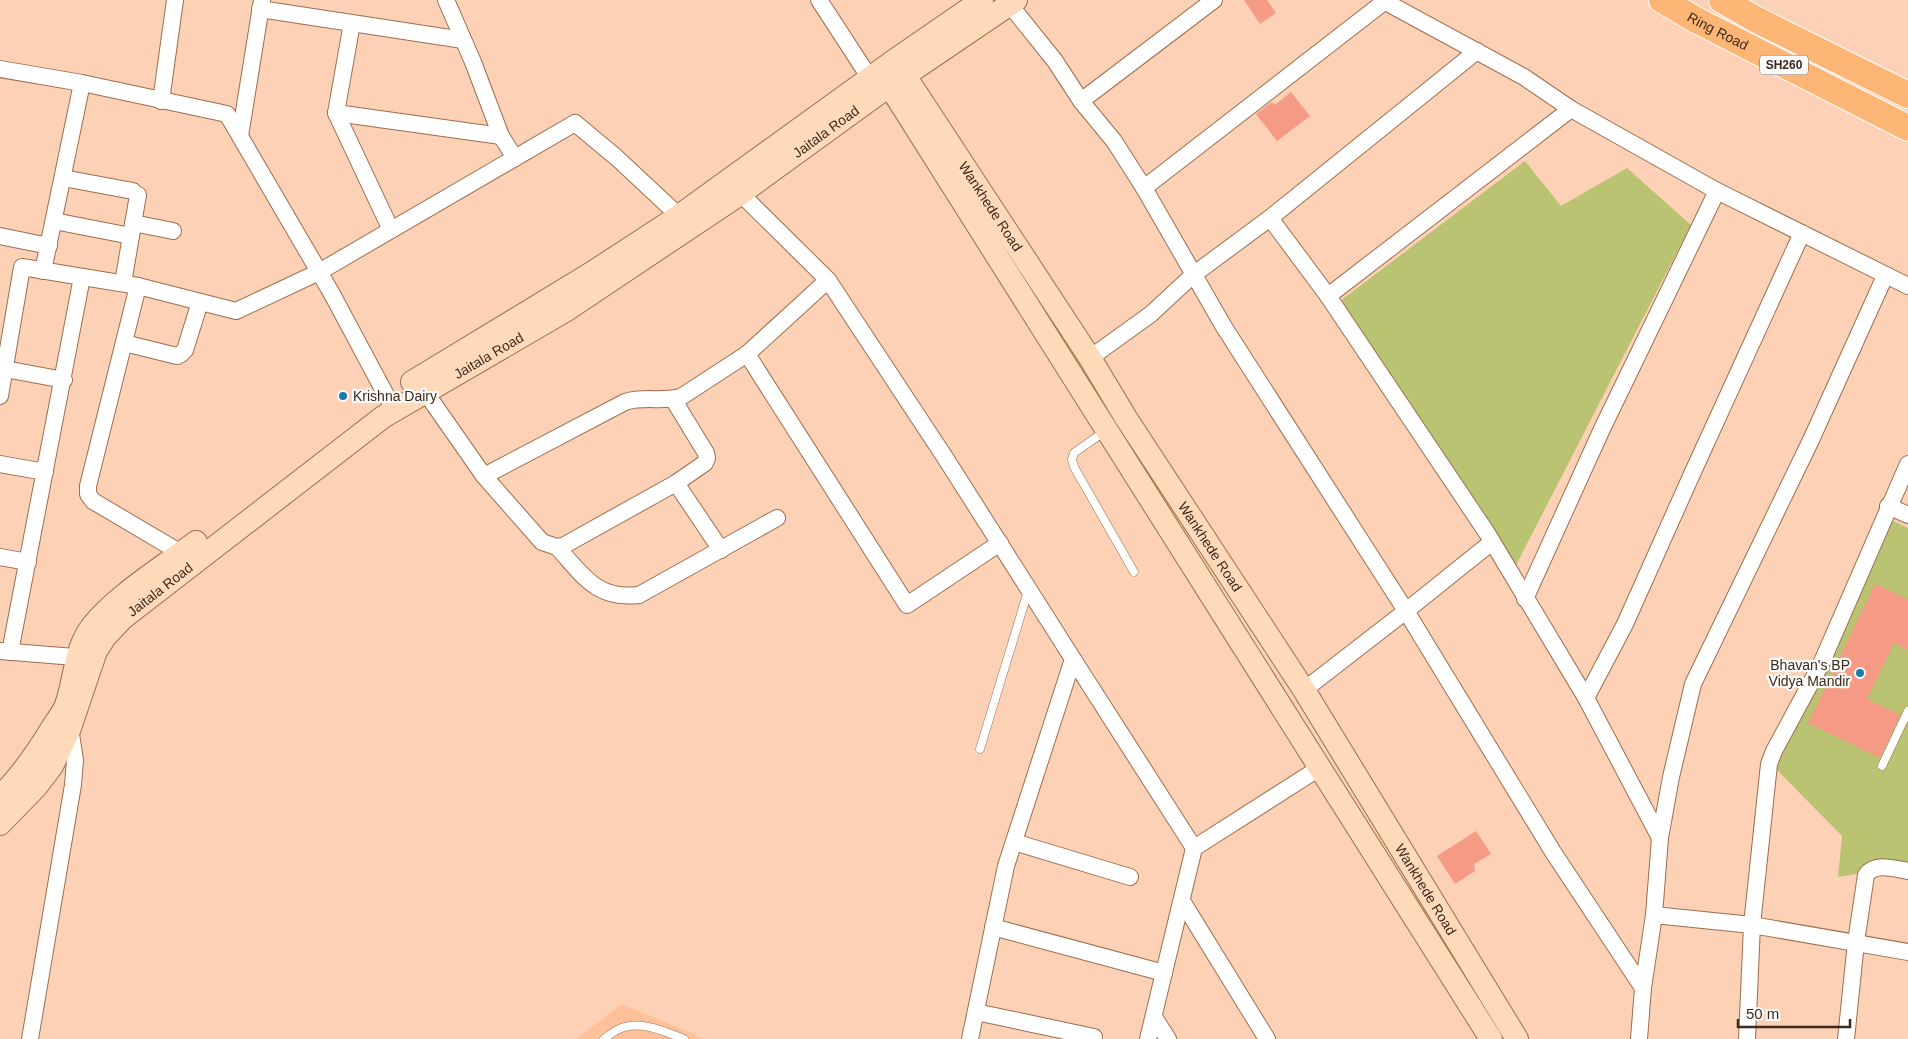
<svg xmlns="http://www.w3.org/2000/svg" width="1908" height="1039" viewBox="0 0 1908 1039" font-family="Helvetica,sans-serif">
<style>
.built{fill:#fec199}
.green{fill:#b9c372}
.building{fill:#f59a84}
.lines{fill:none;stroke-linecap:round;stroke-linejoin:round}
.lane-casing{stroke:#9e6d4c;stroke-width:9}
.street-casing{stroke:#9e6d4c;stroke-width:18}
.secondary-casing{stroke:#9e6d4c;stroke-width:24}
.primary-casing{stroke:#fff;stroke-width:28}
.lane{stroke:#fff;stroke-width:8}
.street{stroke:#fff;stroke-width:16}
.secondary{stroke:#fedabb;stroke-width:22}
.primary{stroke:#fdb676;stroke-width:26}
.poi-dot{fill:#1b7ba8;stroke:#fcfcfc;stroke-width:2}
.labels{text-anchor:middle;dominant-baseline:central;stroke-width:4.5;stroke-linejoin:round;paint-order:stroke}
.shield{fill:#fcfcfc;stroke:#77685e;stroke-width:1}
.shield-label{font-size:12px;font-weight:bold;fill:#3e291b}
.street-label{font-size:14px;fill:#3e291b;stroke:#fcfcfc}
.poi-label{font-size:14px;fill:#3e291b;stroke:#fcfcfc;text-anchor:start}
</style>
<rect width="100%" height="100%" fill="#fdd1b5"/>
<polygon class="built" points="622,1004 705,1039 576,1039"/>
<g class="green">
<polygon points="1525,161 1561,206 1627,168 1691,225 1513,571 1340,301"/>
<polygon points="1891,520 1908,528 1908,869 1898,867 1838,877 1842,836 1774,767"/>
</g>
<g class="building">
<polygon points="1244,0 1267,0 1276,13 1260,24"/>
<polygon points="1291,92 1310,116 1277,141 1256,114 1272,102 1275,105"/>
<polygon points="1875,584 1908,599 1908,650 1894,643 1867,699 1900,715 1880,758 1808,723"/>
<polygon points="1476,831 1491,854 1474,864 1475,871 1455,884 1437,856"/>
</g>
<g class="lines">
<defs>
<g id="lane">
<polyline points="1105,431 1074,453 1072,459 1074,467 1134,572"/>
<polyline points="980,749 1028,591"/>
<polyline points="1882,766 1908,711"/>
<path d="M604,1039C608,1036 613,1032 617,1030C638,1019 664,1031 684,1039"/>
</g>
<g id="street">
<polyline points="446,0 473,62 501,136 515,158"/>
<polyline points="819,0 875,86"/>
<polyline points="1006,0 1055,61 1081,101"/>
<polyline points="1214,0 1081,101 1114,141 1144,188 1224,327 1406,611 1553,852 1643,988 1654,915 1752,925 1769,764 1774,751 1821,664 1908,464"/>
<polyline points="1382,0 1524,77 1571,109 1717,191 1908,286"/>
<polyline points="260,9 463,40"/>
<polyline points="352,23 336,113 501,136"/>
<polyline points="1477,51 1270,218 1328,296 1487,533 1586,698 1660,838 1654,915"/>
<polyline points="0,69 82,83 227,114 332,294 394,410"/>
<polyline points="161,101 175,0"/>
<polyline points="336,113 391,230"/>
<polyline points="240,136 262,0"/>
<polyline points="63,178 133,191"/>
<polyline points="733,186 828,280 946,459 1073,659"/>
<polyline points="1144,188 1384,2"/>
<polyline points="54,221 131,236"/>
<polyline points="133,223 173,231"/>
<polyline points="0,236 49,246"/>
<polyline points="43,271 82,83"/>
<polyline points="828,280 747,354 907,605 1000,543"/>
<polyline points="123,283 138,195"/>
<polyline points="138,286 236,311 319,272 575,123 617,158 679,216"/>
<polyline points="1328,296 1571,109"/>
<polyline points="124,343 177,356 181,354 185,350 200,302"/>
<polyline points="1090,358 1151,314 1193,275 1270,218"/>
<polyline points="5,369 64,380"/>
<polyline points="419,383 484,476 542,542 557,547 563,546 676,483 721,550"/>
<polyline points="0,396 22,267 138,286 88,486 88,494 93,501 181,553"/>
<polyline points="673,399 706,453 707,458 705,463 676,483"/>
<polyline points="0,464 45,472"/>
<path d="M484,476L625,402C643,396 662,402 681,397L747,354"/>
<polyline points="1888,506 1908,515"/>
<path d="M557,547C583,575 596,600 639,595L777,518"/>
<polyline points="0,557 28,562"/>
<polyline points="1525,599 1602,429 1717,191"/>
<polyline points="0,651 87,658"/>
<polyline points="10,652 82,277"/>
<polyline points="1304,690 1406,611 1492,542"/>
<polyline points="1586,698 1625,624 1692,474 1802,233"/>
<polyline points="1660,838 1671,777 1693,684 1811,440 1885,276"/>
<polyline points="1014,842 1130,877"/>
<polyline points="1182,901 1267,1039"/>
<polyline points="993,927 1164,973"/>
<polyline points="976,1012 1094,1037"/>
<polyline points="1154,1017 1168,1039"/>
<polyline points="30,1039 73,785 75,760 70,728"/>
<polyline points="970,1039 1006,866 1073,659 1194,848"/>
<polyline points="1148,1039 1194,848 1321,767"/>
<polyline points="1639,1039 1643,988"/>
<polyline points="1747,1039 1752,925 1908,952"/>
<path d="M1846,1039L1856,942L1866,875C1875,862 1895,869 1908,871"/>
</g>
<g id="secondary">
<path id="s1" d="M898,65L1090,358L1126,418L1304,690L1517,1039"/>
<polyline points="882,74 1491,1039"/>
<polyline points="412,382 590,274 679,216 895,60 982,0"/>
<path d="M0,797C21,776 37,753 52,728C57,720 63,713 66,705C74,682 75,653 88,632C108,601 164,566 196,542"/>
<path id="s2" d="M0,824L36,787L52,766L70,728L96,651L105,637L123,618L383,417L565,311L740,194L879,93L1016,0"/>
</g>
<g id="primary">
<path id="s3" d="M1662,0L1696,20L1908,128"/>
<polyline points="1722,0 1755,19 1908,95"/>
</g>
</defs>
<use href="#lane" class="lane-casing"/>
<use href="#street" class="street-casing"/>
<use href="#secondary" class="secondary-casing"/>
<use href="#primary" class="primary-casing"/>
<use href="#lane" class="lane"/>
<use href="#street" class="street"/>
<use href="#secondary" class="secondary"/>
<use href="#primary" class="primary"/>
</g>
<g class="poi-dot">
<circle cx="343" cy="396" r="5"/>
<circle cx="1860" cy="673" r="5"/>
</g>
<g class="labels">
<rect class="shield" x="1760" y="55.5" width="48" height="19" rx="4"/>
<g class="shield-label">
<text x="1784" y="65">SH260</text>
</g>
<g class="street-label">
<text stroke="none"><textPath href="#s3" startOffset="64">Ring Road</textPath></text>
<text stroke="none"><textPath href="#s2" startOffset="1100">Jaitala Road</textPath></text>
<text stroke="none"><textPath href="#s1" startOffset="169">Wankhede Road</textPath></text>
<text stroke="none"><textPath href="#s2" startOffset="695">Jaitala Road</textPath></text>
<text stroke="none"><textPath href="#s1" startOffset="574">Wankhede Road</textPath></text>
<text stroke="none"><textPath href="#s2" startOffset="291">Jaitala Road</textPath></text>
<text stroke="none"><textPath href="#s1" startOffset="979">Wankhede Road</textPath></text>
</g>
<g class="poi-label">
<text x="353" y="396">Krishna Dairy</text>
<text x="1850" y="665" text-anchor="end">Bhavan's BP<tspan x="1850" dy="16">Vidya Mandir</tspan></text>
</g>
</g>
<path d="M1738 1019v8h112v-8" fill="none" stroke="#3e291b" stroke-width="2.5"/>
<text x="1746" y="1019" font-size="15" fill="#3e291b" stroke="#fcfcfc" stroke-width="4" paint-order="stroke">50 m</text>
</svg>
